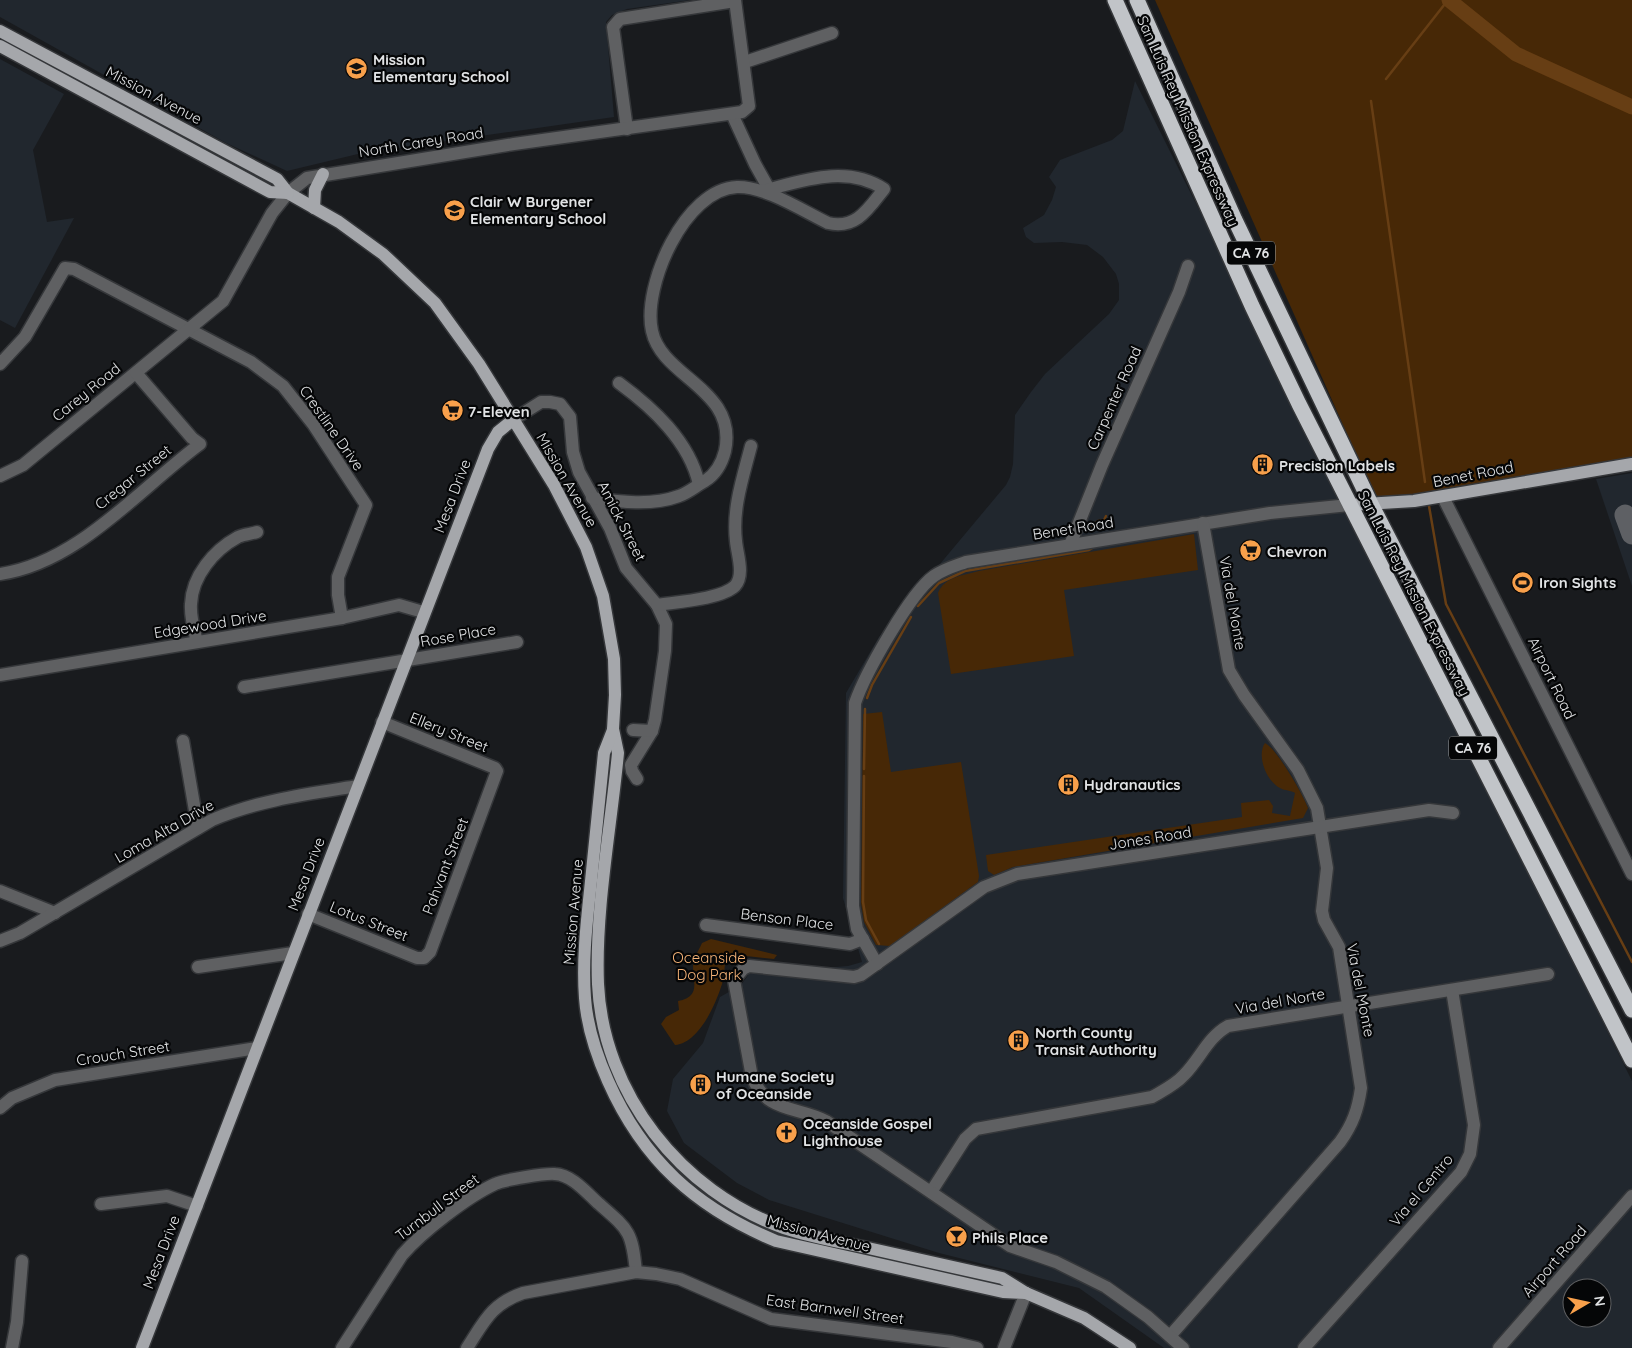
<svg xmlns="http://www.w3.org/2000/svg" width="1632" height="1348" viewBox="0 0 1632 1348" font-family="Quicksand,sans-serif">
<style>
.built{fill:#21272e;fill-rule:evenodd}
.green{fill:#472806}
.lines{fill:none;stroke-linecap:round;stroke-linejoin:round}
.stream{stroke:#673e14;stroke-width:2.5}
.river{stroke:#673e14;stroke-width:15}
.taxiway{stroke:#5e6064;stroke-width:21}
.minor-casing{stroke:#35373a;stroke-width:15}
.major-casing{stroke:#35373a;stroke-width:15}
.highway-casing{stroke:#35373a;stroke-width:18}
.minor{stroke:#5f6062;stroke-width:12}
.major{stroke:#a5a7ab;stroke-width:12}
.highway{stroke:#c1c4c8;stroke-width:15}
.labels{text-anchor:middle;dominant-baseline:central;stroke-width:4.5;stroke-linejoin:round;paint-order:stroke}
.shield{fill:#050607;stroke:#9fa1a2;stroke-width:1}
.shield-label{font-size:14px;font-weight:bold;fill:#e1e3e5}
.poi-label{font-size:15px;font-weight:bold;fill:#e1e3e5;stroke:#050607;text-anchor:start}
.street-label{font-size:15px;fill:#e1e3e5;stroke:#050607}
.park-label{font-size:15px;fill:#f8b579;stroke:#050607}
</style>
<rect width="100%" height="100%" fill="#191b1e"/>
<g class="built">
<polygon points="0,0 691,0 627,9 612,15 606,22 614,117 362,153 287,171 226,143 0,17"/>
<polygon points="0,59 64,94 33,150 47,222 74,218 15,328 0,320"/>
<path d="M1135,81L1632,1081V1348H1164L1079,1288L939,1253L769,1200L737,1183L684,1143L667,1111L673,1079L703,1043L720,997L741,985L749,974L848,966L862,962L843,898L846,693L879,637L1006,485L1010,477L1013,464L1015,415L1031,392L1045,374L1109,314L1119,300V284L1116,274L1103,257L1087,245L1062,242L1034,243L1026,237L1023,228L1044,215L1052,200L1056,187L1049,177L1060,160L1112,140L1123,131ZM1572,1288H1602V1318H1572Z"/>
<polygon points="1632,473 1632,586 1596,479"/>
</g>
<g class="green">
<polygon points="1155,0 1632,0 1632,464 1378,504"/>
<path d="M1194,534L1198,570L1064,590L1074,656L951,674L938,593C944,577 964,575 979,571Z"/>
<polygon points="882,712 891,772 961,762 979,876 978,882 890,946 876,945 864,922 861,903 863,714"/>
<path d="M1265,743C1276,748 1303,794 1308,808L1303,818L1013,867L994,875L988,871L986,855L1242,817L1241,803L1269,800L1273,806L1272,813L1290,816L1295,793C1291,790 1285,791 1280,788C1267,782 1256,756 1265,743Z"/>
<path d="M711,939L777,955L774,959L737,955L725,964C724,972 724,980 721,987C714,1008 698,1043 675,1045L661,1024L666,1017L679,1010L678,1001C701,996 693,983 693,966C693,959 699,950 702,943Z"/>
</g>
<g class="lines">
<g class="stream">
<polyline points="1386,79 1448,0"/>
<polyline points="1371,101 1425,482"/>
<polyline points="1429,506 1446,604 1632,962"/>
<polyline points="1092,526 1098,521 1104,520 1106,516"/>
<polyline points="918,606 939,583 965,571 1089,550 1094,547"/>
<polyline points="867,698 872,685 911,617"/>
<polyline points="864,769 865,709"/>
<polyline points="864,776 863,902 866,920 879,944"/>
</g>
<polyline class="river" points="1449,0 1516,54 1632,107"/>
<polyline class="taxiway" points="1625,515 1632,534"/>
<defs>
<g id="minor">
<polyline points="745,62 832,33"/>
<polyline points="732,114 755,164 769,189"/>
<polyline points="627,129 613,27 620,19 735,1"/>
<polyline points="0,364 25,337 65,268 74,269 251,362 283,386 313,424 366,505 338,577 338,595 342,618"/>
<path d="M619,383C653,408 689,441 699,484"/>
<polyline points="514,419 541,402 550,402 560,404 570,417 573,452 579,472 610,528 626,568 657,605 666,624 665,651 655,720 652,731 631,765 632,771 637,779"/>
<polyline points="0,476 23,465 223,301 272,213 288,193 307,178 514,144 742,112 749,106 735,0"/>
<polyline points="1443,497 1632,874"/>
<path d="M592,498C620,502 652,506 679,496C688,493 696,486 705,481C716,474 722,463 725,451C738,389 662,378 652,331C642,286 685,189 737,187C765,186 803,211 828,223C856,230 869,208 884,189C846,164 802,181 762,191"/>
<polyline points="1070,545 1102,465 1179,292 1188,266"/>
<path d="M0,574C78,563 139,489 200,444L192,438L136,373"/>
<path d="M657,605C676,602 722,599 735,586C745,575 737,554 736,541C732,509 743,477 751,446"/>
<path d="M197,642C194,630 190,617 191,604C192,576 214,550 238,537C244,534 251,534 257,532"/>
<polyline points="0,675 342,618 399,605 423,612"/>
<polyline points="244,687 517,642"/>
<polyline points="633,730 652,731"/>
<polyline points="183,741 198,828"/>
<polyline points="0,891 55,913"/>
<polyline points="308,914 417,958 424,958 430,952 497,771 495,768 382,722"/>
<polyline points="706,925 850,944 863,939"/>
<path d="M0,941L20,933L212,820C259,800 308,794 358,786"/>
<path d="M877,964L857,929L853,906L855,703C865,674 910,593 934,576C944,569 955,566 966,562L1270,513L1349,505"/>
<polyline points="198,967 293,953"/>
<polyline points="0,1108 12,1098 55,1080 257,1048"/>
<path d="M931,1192L965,1139L976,1129L1152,1097C1164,1090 1175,1085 1184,1075C1200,1059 1208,1037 1228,1026L1548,974"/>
<polyline points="101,1204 167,1196 197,1206"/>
<path d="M1170,1336L1340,1142C1353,1124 1358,1109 1361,1088L1339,947L1324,920L1322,911L1327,868L1317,808L1298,770L1244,695L1229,670L1203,523"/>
<polyline points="12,1348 17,1322 22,1261"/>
<path d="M342,1348L402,1255C422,1232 467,1197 495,1184C503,1180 546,1173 555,1174C572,1175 586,1192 598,1203C629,1230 632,1231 636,1272"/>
<path d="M467,1348C484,1322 491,1304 523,1293L636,1272L656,1274L680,1279L771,1319L952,1342L977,1348"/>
<polyline points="1004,1348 1026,1293"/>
<path d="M1183,1348L1148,1317L1106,1287L1056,1262L1010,1246L826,1121C796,1106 767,1113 752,1077L734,980L743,969L749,966L854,977L861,975L984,887L1017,874L1429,810L1453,813"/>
<polyline points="1304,1348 1461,1172 1470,1154 1474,1125 1452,990"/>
<polyline points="1499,1348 1632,1196"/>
</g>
<g id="major">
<path d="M0,31L277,179L288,193L339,222L383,254L435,303L479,364L554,485L586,547L603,596L614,659L615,695L613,729L618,753C611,827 595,910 598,984C603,1093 681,1192 784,1228C811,1237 840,1242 868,1248C912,1258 957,1268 1002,1278L1026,1293L1084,1318L1130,1348"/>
<polyline points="0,46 270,192 288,193"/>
<polyline points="314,208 315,190 323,174"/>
<polyline points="1349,505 1414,501 1632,464"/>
<path d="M613,730L604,753C600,796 595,838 591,881C587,920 582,959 585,998C587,1027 596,1054 608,1081C643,1160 696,1208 776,1241L1003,1292L1026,1293"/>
<polyline points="142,1348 488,449 498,432 514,419"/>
</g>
<g id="highway">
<polyline points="1115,0 1252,306 1299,404 1632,1060"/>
<polyline points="1137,0 1235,220 1371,504 1632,1010"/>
</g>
</defs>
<use href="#minor" class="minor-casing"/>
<use href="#major" class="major-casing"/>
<use href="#highway" class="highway-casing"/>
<use href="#minor" class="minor"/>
<use href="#major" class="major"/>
<use href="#highway" class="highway"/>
</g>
<defs>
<symbol id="school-disc" viewBox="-11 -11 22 22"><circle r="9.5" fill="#f8a04b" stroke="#050607"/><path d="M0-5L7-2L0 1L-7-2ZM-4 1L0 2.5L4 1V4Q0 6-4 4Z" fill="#111"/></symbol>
<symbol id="supermarket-disc" viewBox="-11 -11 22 22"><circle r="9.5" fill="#f8a04b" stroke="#050607"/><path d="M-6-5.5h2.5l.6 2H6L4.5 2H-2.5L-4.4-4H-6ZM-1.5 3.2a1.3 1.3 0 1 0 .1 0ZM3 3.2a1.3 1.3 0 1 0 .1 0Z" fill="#111"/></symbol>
<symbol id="building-disc" viewBox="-11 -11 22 22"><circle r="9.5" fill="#f8a04b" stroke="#050607"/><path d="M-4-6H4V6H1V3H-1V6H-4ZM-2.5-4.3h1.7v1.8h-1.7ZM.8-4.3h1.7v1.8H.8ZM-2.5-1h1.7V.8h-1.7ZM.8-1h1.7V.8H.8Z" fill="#111"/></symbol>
<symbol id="stadium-disc" viewBox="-11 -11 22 22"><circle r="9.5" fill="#f8a04b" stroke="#050607"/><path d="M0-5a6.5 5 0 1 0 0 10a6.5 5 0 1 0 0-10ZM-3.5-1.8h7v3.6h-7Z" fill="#111"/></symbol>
<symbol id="church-disc" viewBox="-11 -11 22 22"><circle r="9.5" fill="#f8a04b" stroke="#050607"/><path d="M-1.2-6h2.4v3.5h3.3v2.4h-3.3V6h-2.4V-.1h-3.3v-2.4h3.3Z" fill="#111"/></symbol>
<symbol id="bar-disc" viewBox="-11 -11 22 22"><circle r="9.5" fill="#f8a04b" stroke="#050607"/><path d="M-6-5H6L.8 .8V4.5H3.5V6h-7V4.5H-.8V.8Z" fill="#111"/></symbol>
</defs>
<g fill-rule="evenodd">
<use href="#school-disc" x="344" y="56" width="25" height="25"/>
<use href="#school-disc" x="442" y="198" width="25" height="25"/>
<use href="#supermarket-disc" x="440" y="398" width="25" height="25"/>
<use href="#building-disc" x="1250" y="452" width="25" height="25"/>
<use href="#supermarket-disc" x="1238" y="538" width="25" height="25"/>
<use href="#stadium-disc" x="1510" y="570" width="25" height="25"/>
<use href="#building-disc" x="1056" y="772" width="25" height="25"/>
<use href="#building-disc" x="1006" y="1028" width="25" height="25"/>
<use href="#building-disc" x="688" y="1072" width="25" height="25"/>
<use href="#church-disc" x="774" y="1120" width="25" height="25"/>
<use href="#bar-disc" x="944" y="1224" width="25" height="25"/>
</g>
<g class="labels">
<g class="shield">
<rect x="1227" y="241.5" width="48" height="23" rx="4"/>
<rect x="1449" y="736.5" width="48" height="23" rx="4"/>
</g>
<g class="shield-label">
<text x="1251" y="253">CA 76</text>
<text x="1473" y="748">CA 76</text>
</g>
<g class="poi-label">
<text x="373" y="59">Mission<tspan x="373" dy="17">Elementary School</tspan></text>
<text x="470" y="201">Clair W Burgener<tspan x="470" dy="17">Elementary School</tspan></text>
<text x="468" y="411">7-Eleven</text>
<text x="1279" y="465">Precision Labels</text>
<text x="1267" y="551">Chevron</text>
<text x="1539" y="582">Iron Sights</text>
<text x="1084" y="784">Hydranautics</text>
<text x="1035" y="1032">North County<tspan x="1035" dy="17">Transit Authority</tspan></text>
<text x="716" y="1076">Humane Society<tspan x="716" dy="17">of Oceanside</tspan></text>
<text x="803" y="1123">Oceanside Gospel<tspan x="803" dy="17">Lighthouse</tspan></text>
<text x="972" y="1237">Phils Place</text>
</g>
<g class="street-label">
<text transform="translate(154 95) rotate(28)">Mission Avenue</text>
<text transform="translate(1188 121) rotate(66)">San Luis Rey Mission Expressway</text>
<text transform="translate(421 142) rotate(-9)">North Carey Road</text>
<text transform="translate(86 392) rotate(-39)">Carey Road</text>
<text transform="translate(1114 398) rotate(-66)">Carpenter Road</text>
<text transform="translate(332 428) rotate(55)">Crestline Drive</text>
<text transform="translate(1473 474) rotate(-11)">Benet Road</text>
<text transform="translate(133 477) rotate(-39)">Cregar Street</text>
<text transform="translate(567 480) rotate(60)">Mission Avenue</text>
<text transform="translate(452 496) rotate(-69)">Mesa Drive</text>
<text transform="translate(622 521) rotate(63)">Amick Street</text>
<text transform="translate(1073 528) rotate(-9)">Benet Road</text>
<text transform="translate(1414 593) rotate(63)">San Luis Rey Mission Expressway</text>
<text transform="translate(1233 603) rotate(80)">Via del Monte</text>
<text transform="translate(210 624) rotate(-9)">Edgewood Drive</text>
<text transform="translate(458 635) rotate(-10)">Rose Place</text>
<text transform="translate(1552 678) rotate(64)">Airport Road</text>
<text transform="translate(449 732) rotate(22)">Ellery Street</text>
<text transform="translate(164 831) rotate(-30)">Loma Alta Drive</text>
<text transform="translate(1150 838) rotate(-9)">Jones Road</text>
<text transform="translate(445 866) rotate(-69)">Pahvant Street</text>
<text transform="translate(306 874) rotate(-69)">Mesa Drive</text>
<text transform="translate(573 912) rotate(-85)">Mission Avenue</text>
<text transform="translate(787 919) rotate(7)">Benson Place</text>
<text transform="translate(369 921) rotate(22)">Lotus Street</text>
<text transform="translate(1361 990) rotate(79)">Via del Monte</text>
<text transform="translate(1280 1001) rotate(-10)">Via del Norte</text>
<text transform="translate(123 1053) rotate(-9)">Crouch Street</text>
<text transform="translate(1421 1190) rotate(-50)">Via el Centro</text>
<text transform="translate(437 1207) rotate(-37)">Turnbull Street</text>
<text transform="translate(819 1233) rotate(15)">Mission Avenue</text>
<text transform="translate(161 1252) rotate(-69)">Mesa Drive</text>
<text transform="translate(1554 1261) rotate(-49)">Airport Road</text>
<text transform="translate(835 1309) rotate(8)">East Barnwell Street</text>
</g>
<g class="park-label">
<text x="709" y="957">Oceanside<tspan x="709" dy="17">Dog Park</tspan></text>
</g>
</g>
<g transform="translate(1587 1303) rotate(81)"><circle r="24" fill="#050607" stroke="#5d5e60"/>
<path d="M0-4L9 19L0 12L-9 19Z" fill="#f8a04b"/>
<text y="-8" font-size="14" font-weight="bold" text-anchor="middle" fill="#e1e3e5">N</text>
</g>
</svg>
